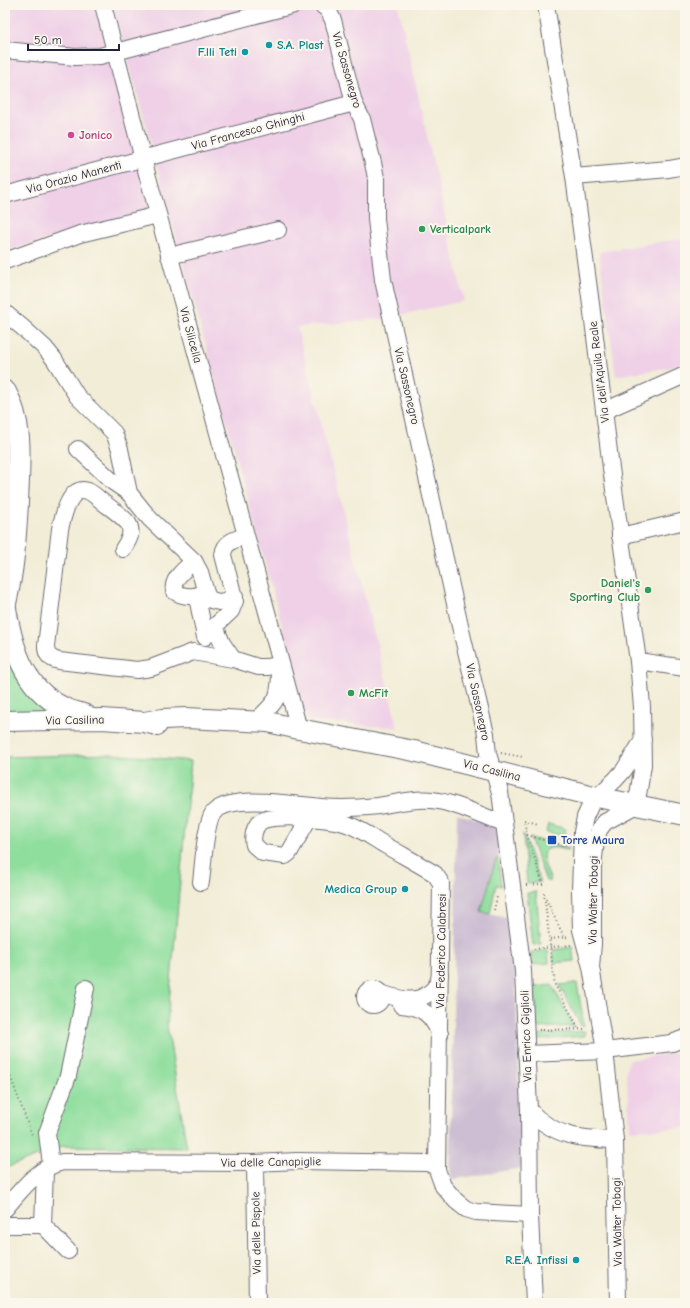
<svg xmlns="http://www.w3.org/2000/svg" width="690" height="1308" viewBox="0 0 690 1308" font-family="'Comic Neue',sans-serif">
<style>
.built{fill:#efd0e7}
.industrial{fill:#cdbed3}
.green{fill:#8fde9d;stroke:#58806c}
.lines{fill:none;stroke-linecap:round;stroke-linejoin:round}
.minor-casing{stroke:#6b6972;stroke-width:18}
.major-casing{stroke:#6b6972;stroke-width:22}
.highway-casing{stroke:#6b6972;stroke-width:24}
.path{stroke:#6b6972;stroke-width:2;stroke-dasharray:1 3;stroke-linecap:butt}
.minor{stroke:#fff;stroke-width:16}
.major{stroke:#fff;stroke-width:20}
.highway{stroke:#fff;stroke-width:22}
.culture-dot{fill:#0f9aa8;stroke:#fbf7ec;stroke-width:1.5}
.hotel-dot{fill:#d1479c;stroke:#fbf7ec;stroke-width:1.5}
.leisure-dot{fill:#2e9e5b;stroke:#fbf7ec;stroke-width:1.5}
.transit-dot{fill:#1a4fb4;stroke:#fbf7ec;stroke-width:1.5}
.labels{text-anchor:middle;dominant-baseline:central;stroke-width:4;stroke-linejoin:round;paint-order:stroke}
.culture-label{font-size:12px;font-weight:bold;fill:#0d838f;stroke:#fbf7ec;text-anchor:end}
.street-label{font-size:12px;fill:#22223b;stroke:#fbf7ec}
.hotel-label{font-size:12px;font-weight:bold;fill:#b23c85;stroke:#fbf7ec;text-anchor:start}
.leisure-label{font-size:12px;font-weight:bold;fill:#27864d;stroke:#fbf7ec;text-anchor:start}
.transit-label{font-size:12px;font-weight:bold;fill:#164399;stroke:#fbf7ec;text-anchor:start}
</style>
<rect width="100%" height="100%" fill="#fbf7ec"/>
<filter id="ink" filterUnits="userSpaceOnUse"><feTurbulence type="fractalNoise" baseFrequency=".025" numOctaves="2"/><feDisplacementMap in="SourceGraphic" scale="8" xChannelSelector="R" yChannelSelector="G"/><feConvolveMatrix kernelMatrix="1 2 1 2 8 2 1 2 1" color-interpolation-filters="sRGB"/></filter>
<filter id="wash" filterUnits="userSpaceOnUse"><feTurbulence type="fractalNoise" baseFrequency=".012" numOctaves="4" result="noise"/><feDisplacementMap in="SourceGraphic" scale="16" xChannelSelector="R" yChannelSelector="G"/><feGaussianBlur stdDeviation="0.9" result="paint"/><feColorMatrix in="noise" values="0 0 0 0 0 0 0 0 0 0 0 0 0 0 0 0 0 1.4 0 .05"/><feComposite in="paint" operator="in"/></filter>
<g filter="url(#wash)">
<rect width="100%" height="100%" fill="#f2edd7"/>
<g class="built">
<polygon points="5,5 96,5 150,211 5,251"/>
<polygon points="113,5 398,5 464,301 382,319 297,327 398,728 308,721"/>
<polygon points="685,238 685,361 672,367 616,376 599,252"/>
<polygon points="685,1051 685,1128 630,1130 626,1069 630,1060"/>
</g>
<polygon class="industrial" points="457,813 498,828 499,854 498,858 496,859 481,912 507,918 515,960 521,1168 450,1180"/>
<g class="green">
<polygon points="5,409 10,423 8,502 5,491"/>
<polygon points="5,645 63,715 5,715"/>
<polygon points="111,754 191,761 167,1025 187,1148 64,1146 8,1167 5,1171 5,757"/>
<polygon points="548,824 566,829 564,836 546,832"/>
<polygon points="523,834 540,882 527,883"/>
<path d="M530,838L568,848L567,850C562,849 556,847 551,848C535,850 548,872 551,881H546Z"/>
<polygon points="498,858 501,886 496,885 490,914 481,912 496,859"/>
<polygon points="536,892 541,944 533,945 527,893"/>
<polygon points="572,947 574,961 554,963 553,950"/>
<polygon points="548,950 549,963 532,965 531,952"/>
<polygon points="577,983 584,1026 581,1026 559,985"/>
<polygon points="552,985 574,1026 537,1028 535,987"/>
<polygon points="585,1031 585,1036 537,1040 536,1035"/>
</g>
</g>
<g filter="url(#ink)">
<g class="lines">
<defs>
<g id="minor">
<polyline points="103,5 143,159 299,729"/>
<polyline points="322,5 328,10 333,20 354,103 362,119 373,163 376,178 376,219 383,280 460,626 486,734 488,754 500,792 523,971 529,1110 530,1215 534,1303"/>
<polyline points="546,5 574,177 591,304 611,468 638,661 642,707 643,765 638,795 634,805 629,809 605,822 599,830 596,840 593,867 593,944 591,967"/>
<polyline points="5,50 75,57 100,56 294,5"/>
<polyline points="574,177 669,169 685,166"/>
<polyline points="5,195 354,103"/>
<polyline points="169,256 278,230"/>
<polyline points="5,261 80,234 158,215"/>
<polyline points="5,313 22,327 45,348 54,359 77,396 114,433 120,449 129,493 150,519 194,561 200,572 206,593 208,597 211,600 219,602 229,600 235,597"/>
<polyline points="604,411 685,375"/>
<polyline points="78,449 113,482 129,493"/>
<polyline points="620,536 685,521"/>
<path d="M123,549C128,541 134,533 128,523C121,515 112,509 104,503C99,499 94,494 88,491C70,484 63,516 60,529L46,646C46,655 50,659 59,661L137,670L151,668L193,652L233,659L258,667H267L281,665"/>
<path d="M194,561C186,568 171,579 174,591C183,598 196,597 206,593"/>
<polyline points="197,597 205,637"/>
<path d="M233,659L222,643L215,626L231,611L235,601L223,555C224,542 235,539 246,536"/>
<polyline points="638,661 685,668"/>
<path d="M256,721C275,702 279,702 280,674"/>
<path d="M309,818L289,853L285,856L263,853L254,845C252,838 254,827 260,822C272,813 333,819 347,824C361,829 373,838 385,845C402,855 419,864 435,874L441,883L437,1169"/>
<path d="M201,882C203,868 205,821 214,812C232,793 296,805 321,807C340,809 359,808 378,806C396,803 415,798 432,800C457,803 481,816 504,824"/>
<circle cx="373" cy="997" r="8"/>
<path d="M380,993C397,998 414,1005 429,993C436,988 439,983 440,975"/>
<path d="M401,1005C423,1007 431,1014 440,1034"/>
<polyline points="526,1054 605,1051 672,1043 685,1038"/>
<path d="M529,1110C554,1137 580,1139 615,1140"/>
<polyline points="255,1163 257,1303"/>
<polyline points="51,1165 47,1133 68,1076 86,988"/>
<path d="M5,1209C20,1191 39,1166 63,1162L255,1163L297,1161L427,1163L433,1165L436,1167L443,1186L456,1201L466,1209L476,1212L530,1215"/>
<polyline points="5,1225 43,1225 45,1170"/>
<polyline points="43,1225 68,1251"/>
<polyline points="618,1303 615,1140 605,1051 591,967 581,930 580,891 582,832 585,817 591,804 597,797 615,780 624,770 643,740"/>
</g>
<g id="major">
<path d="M5,602C11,642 22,688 63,707C70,711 78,712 86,715"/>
<polyline points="5,721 102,719 144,722 157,725"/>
<polyline points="144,722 163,719 186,718 268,722 299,729 414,751 597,797 685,815"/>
</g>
<path id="highway" d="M5,392C24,425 18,467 17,503C15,537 13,570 5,603"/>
</defs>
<use href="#minor" class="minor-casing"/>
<use href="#major" class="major-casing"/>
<use href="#highway" class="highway-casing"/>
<g class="path">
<polyline points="501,753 523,757"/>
<polyline points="527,835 565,846 567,839"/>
<polyline points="526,885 543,884 527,835 524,820 538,824"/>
<polyline points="544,893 554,979 555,985 579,1029"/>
<polyline points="546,899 564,937"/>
<polyline points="494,910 497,897"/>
<polyline points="550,939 568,937"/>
<polyline points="534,949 571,945"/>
<polyline points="539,1030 586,1029"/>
<polyline points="5,1062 32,1135"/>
</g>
<use href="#minor" class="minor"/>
<use href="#major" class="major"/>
<use href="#highway" class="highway"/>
</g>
</g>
<g class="culture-dot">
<circle cx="269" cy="45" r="4"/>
<circle cx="245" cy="52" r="4"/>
<circle cx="405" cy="889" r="4"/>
<circle cx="576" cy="1260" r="4"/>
</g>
<circle class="hotel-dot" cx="71" cy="135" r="4"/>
<g class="leisure-dot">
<circle cx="422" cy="229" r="4"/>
<circle cx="648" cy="590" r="4"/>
<circle cx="351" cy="693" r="4"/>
</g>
<rect class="transit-dot" x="547" y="835" width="10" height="10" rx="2"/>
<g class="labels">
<g class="culture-label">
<text x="277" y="45" text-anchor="start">S.A. Plast</text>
<text x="237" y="52">F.lli Teti</text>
<text x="397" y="889">Medica Group</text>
<text x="568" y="1260">R.E.A. Infissi</text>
</g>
<g class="street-label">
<text transform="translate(347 70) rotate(74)">Via Sassonegro</text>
<text transform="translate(248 131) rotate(-15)">Via Francesco Ghinghi</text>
<text transform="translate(74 177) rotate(-15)">Via Orazio Manenti</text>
<text transform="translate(191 335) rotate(75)">Via Silicella</text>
<text transform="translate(599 372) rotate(-97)">Via dell'Aquila Reale</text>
<text transform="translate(407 386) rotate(77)">Via Sassonegro</text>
<text transform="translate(478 702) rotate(78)">Via Sassonegro</text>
<text transform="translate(75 720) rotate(-1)">Via Casilina</text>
<text transform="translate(492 770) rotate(14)">Via Casilina</text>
<text transform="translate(593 900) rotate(-89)">Via Walter Tobagi</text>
<text transform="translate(441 951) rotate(-89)">Via Federico Calabresi</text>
<text transform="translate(526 1036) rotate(-92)">Via Enrico Giglioli</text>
<text transform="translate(271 1162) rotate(-1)">Via delle Canapiglie</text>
<text transform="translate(617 1222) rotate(-91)">Via Walter Tobagi</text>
<text transform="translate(256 1233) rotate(-91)">Via delle Pispole</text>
</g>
<g class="hotel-label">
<text x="79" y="135">Jonico</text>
</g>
<g class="leisure-label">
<text x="430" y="229">Verticalpark</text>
<text x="640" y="583" text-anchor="end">Daniel's<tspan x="640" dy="14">Sporting Club</tspan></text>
<text x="359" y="693">McFit</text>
</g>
<g class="transit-label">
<text x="561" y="840">Torre Maura</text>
</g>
</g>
<rect width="690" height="1308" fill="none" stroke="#fbf7ec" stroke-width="20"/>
<path d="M28 44v6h91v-6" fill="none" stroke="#22223b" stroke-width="2"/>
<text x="34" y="44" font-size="12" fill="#22223b" stroke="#fbf7ec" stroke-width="3" paint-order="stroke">50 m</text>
</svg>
